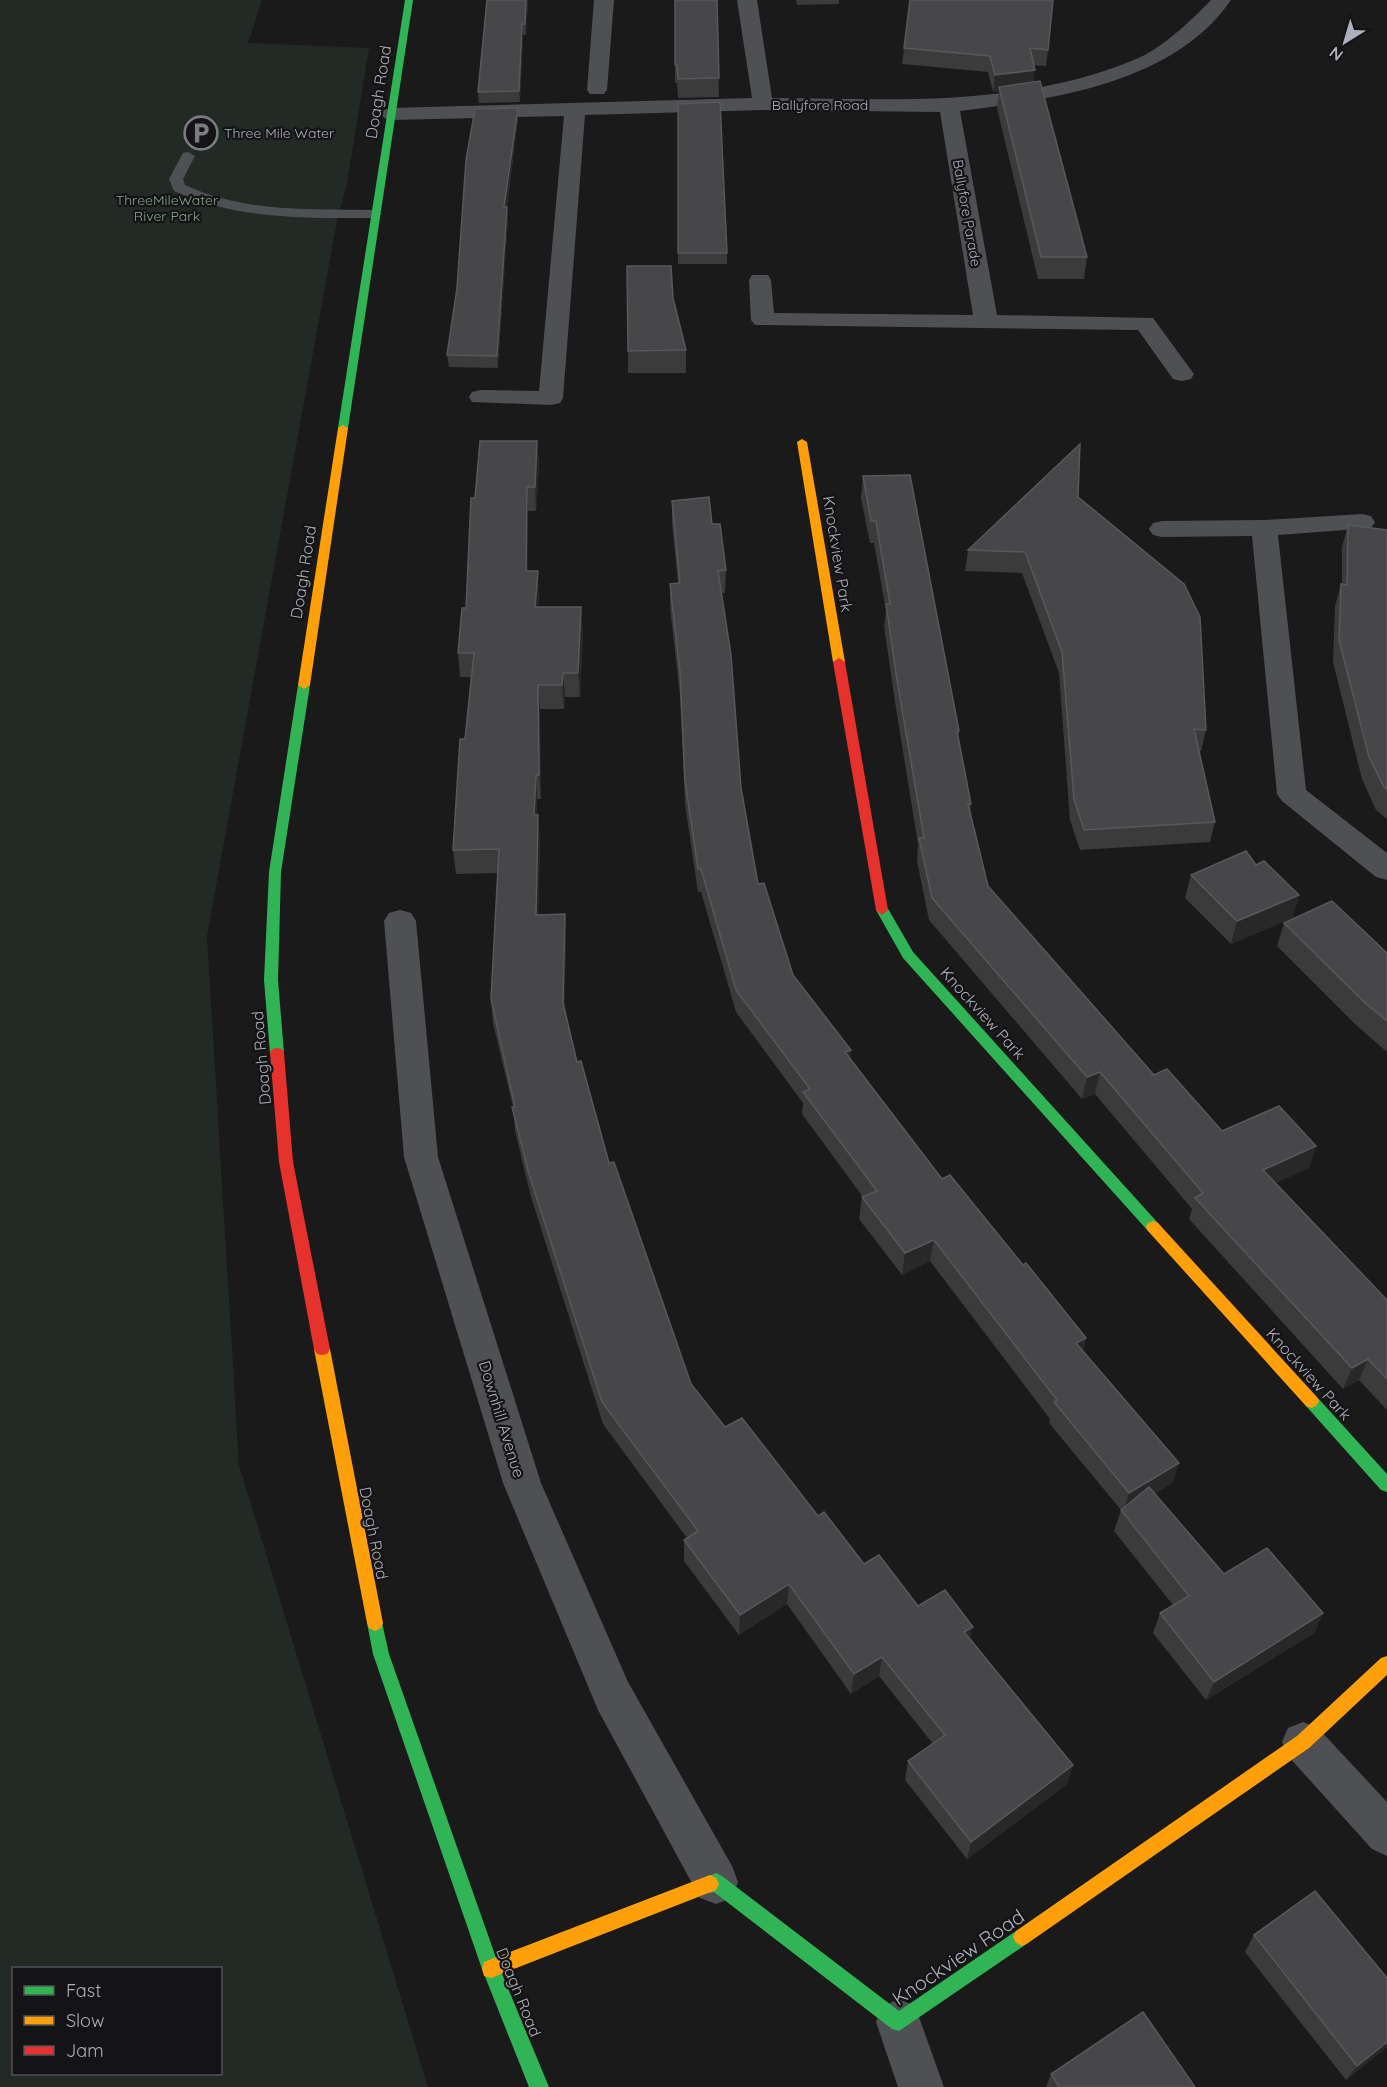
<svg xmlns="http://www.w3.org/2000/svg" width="1387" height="2087" viewBox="0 0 1387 2087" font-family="Quicksand,sans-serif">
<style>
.green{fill:#232924;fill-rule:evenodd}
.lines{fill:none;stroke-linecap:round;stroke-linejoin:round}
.lane{fill:#4f5053;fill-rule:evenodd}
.street{fill:#4f5053;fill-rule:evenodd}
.fast{fill:#30b455;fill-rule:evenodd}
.slow{fill:#ff9f0a;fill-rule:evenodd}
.jam{fill:#e5322d;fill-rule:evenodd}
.wall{fill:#3b3b3c}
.shaded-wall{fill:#282829}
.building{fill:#47474a;stroke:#57585c;stroke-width:1.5}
.labels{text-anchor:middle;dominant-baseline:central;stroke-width:4.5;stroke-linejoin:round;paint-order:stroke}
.far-street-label{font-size:14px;fill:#adb0ba;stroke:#141416}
.far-poi-label{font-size:14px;fill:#adb0ba;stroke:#141416;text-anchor:start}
.far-park-label{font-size:14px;fill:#85a389;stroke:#141416}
.street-label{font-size:16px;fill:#adb0ba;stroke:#141416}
.near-street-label{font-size:20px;fill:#adb0ba;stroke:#141416}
</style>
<rect width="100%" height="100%" fill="#1a1a1a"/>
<path class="green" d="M0,0H262L248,43L369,48L347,183L337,221L207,936L239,1465L428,2087H0ZM14,1968H220V2074H14Z"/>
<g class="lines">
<path class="lane" d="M188,152L195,156L183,179L185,185C246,213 310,209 375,210L382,214L375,218C306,218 238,220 174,191L169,179L183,153Z"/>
<g class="street">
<polygon points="594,0 614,0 607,90 604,94 590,94 587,90"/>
<path d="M737,0H757L772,98C896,99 1019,108 1136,59C1160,50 1193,19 1211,0H1231C1173,84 1053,99 960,111L997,315L1153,318L1194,374L1191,379L1182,381L1173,379L1138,330L755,325L751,320L749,280L752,275H768L771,280L774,313L973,315L940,112L763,110L585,115L563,398L560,403L551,405L472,402L469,397L472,392L481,390L539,391L564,116L391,120L384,118L381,114L384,110L391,108L752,98Z"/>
<polygon points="1362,514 1371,516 1375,522 1371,528 1278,535 1306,790 1387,853 1387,880 1376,877 1282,801 1277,794 1252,536 1162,537 1153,535 1149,529 1153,523 1162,521 1264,520"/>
<polygon points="400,910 411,913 416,921 438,1157 541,1483 628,1682 732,1866 738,1882 732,1898 716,1904 700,1898 598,1710 503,1483 404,1157 384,921 389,913"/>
<polygon points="1303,1722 1318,1728 1387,1802 1387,1856 1372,1849 1288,1756 1282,1742 1288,1728"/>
<polygon points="899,1999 915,2006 944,2087 898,2087 876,2022 883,2006"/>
</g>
<g class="fast">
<polygon points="405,0 413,0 348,428 343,431 338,428"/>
<polygon points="304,681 310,685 281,872 278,980 284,1053 282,1057 272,1057 270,1053 264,980 269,872 298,685"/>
<polygon points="882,905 887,907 913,952 1158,1223 1160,1227 1158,1231 1153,1233 1148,1231 903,958 876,910"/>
<polygon points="1311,1394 1316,1396 1387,1474 1387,1492 1381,1490 1306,1406 1303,1401 1306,1396"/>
<polygon points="375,1615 381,1618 389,1654 500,1969 549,2087 529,2087 482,1969 373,1654 367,1623 369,1618"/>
<polygon points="716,1873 722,1876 899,2011 1016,1931 1022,1928 1028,1931 1031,1937 1028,1943 899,2031 892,2029 714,1892 710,1893 704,1890 701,1884 704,1878"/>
</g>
<g class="slow">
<polygon points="343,425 348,428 310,685 304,689 298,685 338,428"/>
<polygon points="802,439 807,442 845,662 839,666 833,662 797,442"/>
<polygon points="1153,1221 1158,1223 1316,1396 1319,1401 1316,1406 1311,1408 1306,1406 1148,1231 1146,1227 1148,1223"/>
<polygon points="322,1343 327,1344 330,1349 383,1623 381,1628 375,1631 369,1628 367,1623 314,1349 317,1344"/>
<polygon points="1387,1656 1387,1675 1309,1748 1028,1943 1022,1946 1016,1943 1013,1937 1016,1931 1297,1736 1381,1658"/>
<polygon points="710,1875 716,1878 719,1884 716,1890 491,1978 484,1976 482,1969 484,1962"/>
</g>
<g class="jam">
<polygon points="839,658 845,662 888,910 882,915 876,910 833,662"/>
<polygon points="277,1048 282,1049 284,1053 293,1162 330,1349 327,1354 322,1355 317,1354 314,1349 279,1162 270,1053 272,1049"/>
</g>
</g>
<g class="wall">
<polygon points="487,0 528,0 526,35 523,35 520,102 479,103 478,92"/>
<polygon points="674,0 717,0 719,97 678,98 677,83 675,83 675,8"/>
<polygon points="796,0 839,0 839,4 797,5"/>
<polygon points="910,0 1048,50 1046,66 1034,65 1034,82 1087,257 1084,279 1038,279 997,108 999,91 993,92 988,72 902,64"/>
<polygon points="678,104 727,253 727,264 678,264"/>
<polygon points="518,108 518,119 507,207 508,218 498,368 449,367 447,355"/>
<polygon points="673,298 686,350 686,373 628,373 628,351"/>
<polygon points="537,441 539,464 536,511 528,511 528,571 539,594 538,607 583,631 580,697 565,697 564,709 540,709 541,799 537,799 537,815 540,839 538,915 566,938 564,1011 577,1062 609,1163 691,1384 725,1427 818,1516 864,1564 918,1606 971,1639 1073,1765 1067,1784 967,1859 905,1780 908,1761 933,1744 879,1676 851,1694 787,1604 739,1635 684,1561 684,1540 687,1538 603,1424 531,1197 515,1131 513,1107 493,1023 491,999 498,873 456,874 453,850 471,677 460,677 458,653 466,608 475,498"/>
<polygon points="863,476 959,731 958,739 971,804 970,813 988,886 1154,1075 1222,1131 1316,1146 1309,1168 1275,1183 1387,1300 1387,1410 1359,1380 1343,1389 1189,1219 1192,1209 1095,1094 1082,1099 929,920 917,861 918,844 895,702 884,626 886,611 874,543 870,543 861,498"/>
<polygon points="1078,497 1206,730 1201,751 1199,751 1215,822 1210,842 1080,850 1070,820 1059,673 1022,573 965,571 968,550"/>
<polygon points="672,501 712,524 726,570 725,593 722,593 741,788 758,884 793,975 851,1050 850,1060 942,1179 1023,1265 1086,1338 1083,1352 1179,1463 1172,1483 1155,1494 1224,1574 1323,1613 1314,1633 1206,1700 1153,1633 1160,1613 1173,1605 1114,1531 1121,1510 1049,1423 1050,1419 930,1261 902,1275 859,1219 862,1197 863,1197 802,1114 803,1103 736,1012 701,892 698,892 685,804 680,696 670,607 670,584 678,584 672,524"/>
<polygon points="1348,525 1387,530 1387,819 1376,810 1362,779 1333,662 1335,606 1341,584 1342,584 1342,547"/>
<polygon points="1256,865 1299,895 1292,918 1231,944 1185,898 1191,875"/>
<polygon points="1284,923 1387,953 1387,1052 1356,1025 1277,946"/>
<polygon points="1254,1935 1387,1978 1387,2047 1346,2080 1245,1952"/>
<polygon points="1051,2074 1195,2087 1046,2087"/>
</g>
<g class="shaded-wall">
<polygon points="526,0 528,0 526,35 525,24"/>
<polygon points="522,24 523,35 520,102 519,91"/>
<polygon points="1035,70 1033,86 999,87 999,91 993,92 995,75"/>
<polygon points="518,108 518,119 505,218 504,207"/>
<polygon points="507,207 508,218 498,368 497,356"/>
<polygon points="537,441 539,464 536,511 535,487"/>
<polygon points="527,487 528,511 528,594 526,571"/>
<polygon points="538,571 539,594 537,631 535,607"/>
<polygon points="581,607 583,631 580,697 578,673"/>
<polygon points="563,673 565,697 564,709 562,685"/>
<polygon points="538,685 540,709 541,799 539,775"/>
<polygon points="536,775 537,799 536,839 534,815"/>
<polygon points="538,815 540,839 538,938 536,915"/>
<polygon points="1299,895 1292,918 1231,944 1237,921"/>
<polygon points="565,914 566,938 564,1026 563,1003"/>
<polygon points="851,1050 849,1072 845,1052"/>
<polygon points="1100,1072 1095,1094 1082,1099 1087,1077"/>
<polygon points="1316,1146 1309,1168 1256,1192 1263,1170"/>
<polygon points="934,1240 930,1261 902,1275 905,1253"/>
<polygon points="1086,1338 1081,1359 1076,1343"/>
<polygon points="1368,1359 1359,1380 1343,1389 1352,1368"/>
<polygon points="1179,1463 1172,1483 1123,1513 1129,1493"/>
<polygon points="789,1584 787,1604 739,1635 740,1615"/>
<polygon points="1323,1613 1314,1633 1206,1700 1214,1682"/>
<polygon points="973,1627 969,1646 964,1632"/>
<polygon points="882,1657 879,1676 851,1694 854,1674"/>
<polygon points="1073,1765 1067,1784 967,1859 971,1842"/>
<polygon points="1387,2042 1387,2047 1346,2080 1357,2066"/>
</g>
<g class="building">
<polygon points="487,0 526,0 525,24 522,24 519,91 478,92"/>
<polygon points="675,0 717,0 719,78 678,79 677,65 675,65"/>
<polygon points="910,0 1053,0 1048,50 1030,48 1035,70 995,75 990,56 904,48"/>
<polygon points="1040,81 1087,257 1041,257 999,87"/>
<polygon points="720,102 727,253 678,253 678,104"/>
<polygon points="518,108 504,207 507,207 497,356 447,355 457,288 466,160 475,109"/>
<polygon points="627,266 671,266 673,298 686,350 628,351"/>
<polygon points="480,441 537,441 535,487 527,487 526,571 538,571 535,607 581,607 578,673 563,673 562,685 538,685 539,775 536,775 534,815 538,815 536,915 565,914 563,1003 577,1062 581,1061 609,1163 614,1162 691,1384 725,1427 742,1418 818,1516 824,1512 864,1564 879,1555 918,1606 945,1590 973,1627 964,1632 1073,1765 971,1842 908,1761 945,1735 882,1657 854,1674 789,1584 740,1615 684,1540 698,1531 602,1402 529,1174 512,1107 515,1107 491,999 499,849 453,850 460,739 465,739 474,653 458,653 462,608 466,608 471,498 475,498"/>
<polygon points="1080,444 1078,497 1184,584 1200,617 1206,730 1194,729 1215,822 1084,830 1074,799 1062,652 1025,552 968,550"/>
<polygon points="910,475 959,731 957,731 971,804 968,804 988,886 1154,1075 1167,1069 1222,1131 1279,1106 1316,1146 1263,1170 1387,1300 1387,1379 1368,1359 1352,1368 1195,1198 1203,1193 1100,1072 1087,1077 932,898 919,838 924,838 897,680 886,604 890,604 876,521 871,521 863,476"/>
<polygon points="709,497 712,524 720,524 726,570 718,571 731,655 741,788 758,884 764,883 793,975 851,1050 845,1052 942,1179 950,1175 1023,1265 1026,1263 1086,1338 1076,1343 1179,1463 1129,1493 1054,1402 1057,1400 934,1240 905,1253 862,1197 877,1191 803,1092 810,1089 736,990 701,869 698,869 685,781 680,672 670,584 680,583 672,501"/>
<polygon points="1348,525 1387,530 1387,790 1384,787 1369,757 1339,640 1341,584 1347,585"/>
<polygon points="1246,851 1256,865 1264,861 1299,895 1237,921 1191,875"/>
<polygon points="1332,901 1387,953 1387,1021 1364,1002 1284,923"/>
<polygon points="1149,1487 1224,1574 1267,1548 1323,1613 1214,1682 1160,1613 1189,1596 1121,1510"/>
<polygon points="1315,1891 1387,1978 1387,2042 1357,2066 1254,1935"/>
<polygon points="1143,2012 1195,2087 1059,2087 1051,2074"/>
</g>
<defs>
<symbol id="parking-ring" viewBox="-11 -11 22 22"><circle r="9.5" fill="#141416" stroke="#7a7c82" stroke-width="1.5"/><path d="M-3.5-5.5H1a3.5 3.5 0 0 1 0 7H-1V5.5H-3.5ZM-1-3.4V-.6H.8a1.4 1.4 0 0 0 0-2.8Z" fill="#7a7c82"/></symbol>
</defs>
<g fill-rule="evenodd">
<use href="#parking-ring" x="182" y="114" width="38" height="38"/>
</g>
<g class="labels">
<g class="far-street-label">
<text x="820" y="105">Ballyfore Road</text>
<text transform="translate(967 213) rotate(80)">Ballyfore Parade</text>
</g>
<g class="far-poi-label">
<text x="224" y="133">Three Mile Water</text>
</g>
<g class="far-park-label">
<text x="167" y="200">ThreeMileWater<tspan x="167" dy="16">River Park</tspan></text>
</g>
<g class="street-label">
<text transform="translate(378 92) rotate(-81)">Doagh Road</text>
<text transform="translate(838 554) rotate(81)">Knockview Park</text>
<text transform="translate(303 572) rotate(-81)">Doagh Road</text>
<text transform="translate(983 1013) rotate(48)">Knockview Park</text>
<text transform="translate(261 1058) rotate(-95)">Doagh Road</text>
<text transform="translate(1309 1374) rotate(48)">Knockview Park</text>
<text transform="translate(502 1419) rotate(73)">Downhill Avenue</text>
<text transform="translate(374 1533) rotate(79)">Doagh Road</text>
<text transform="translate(519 1992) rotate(68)">Doagh Road</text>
</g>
<g class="near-street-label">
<text transform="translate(958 1957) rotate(-34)">Knockview Road</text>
</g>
</g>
<rect x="12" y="1967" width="210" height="108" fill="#141416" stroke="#515258" stroke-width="1.5"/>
<rect x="24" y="1986" width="30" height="9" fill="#30b455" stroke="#515258" stroke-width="1.5"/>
<text x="66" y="1997" font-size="18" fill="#adb0ba">Fast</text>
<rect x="24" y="2016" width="30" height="9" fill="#ff9f0a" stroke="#515258" stroke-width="1.5"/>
<text x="66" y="2027" font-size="18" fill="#adb0ba">Slow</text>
<rect x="24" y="2046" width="30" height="9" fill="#e5322d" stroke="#515258" stroke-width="1.5"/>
<text x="66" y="2057" font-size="18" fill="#adb0ba">Jam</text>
<g transform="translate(1345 42) rotate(217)" stroke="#141416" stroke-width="4.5" paint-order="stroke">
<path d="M0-4.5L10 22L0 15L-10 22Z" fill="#adb0ba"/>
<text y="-9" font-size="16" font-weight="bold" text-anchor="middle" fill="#adb0ba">N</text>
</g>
</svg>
